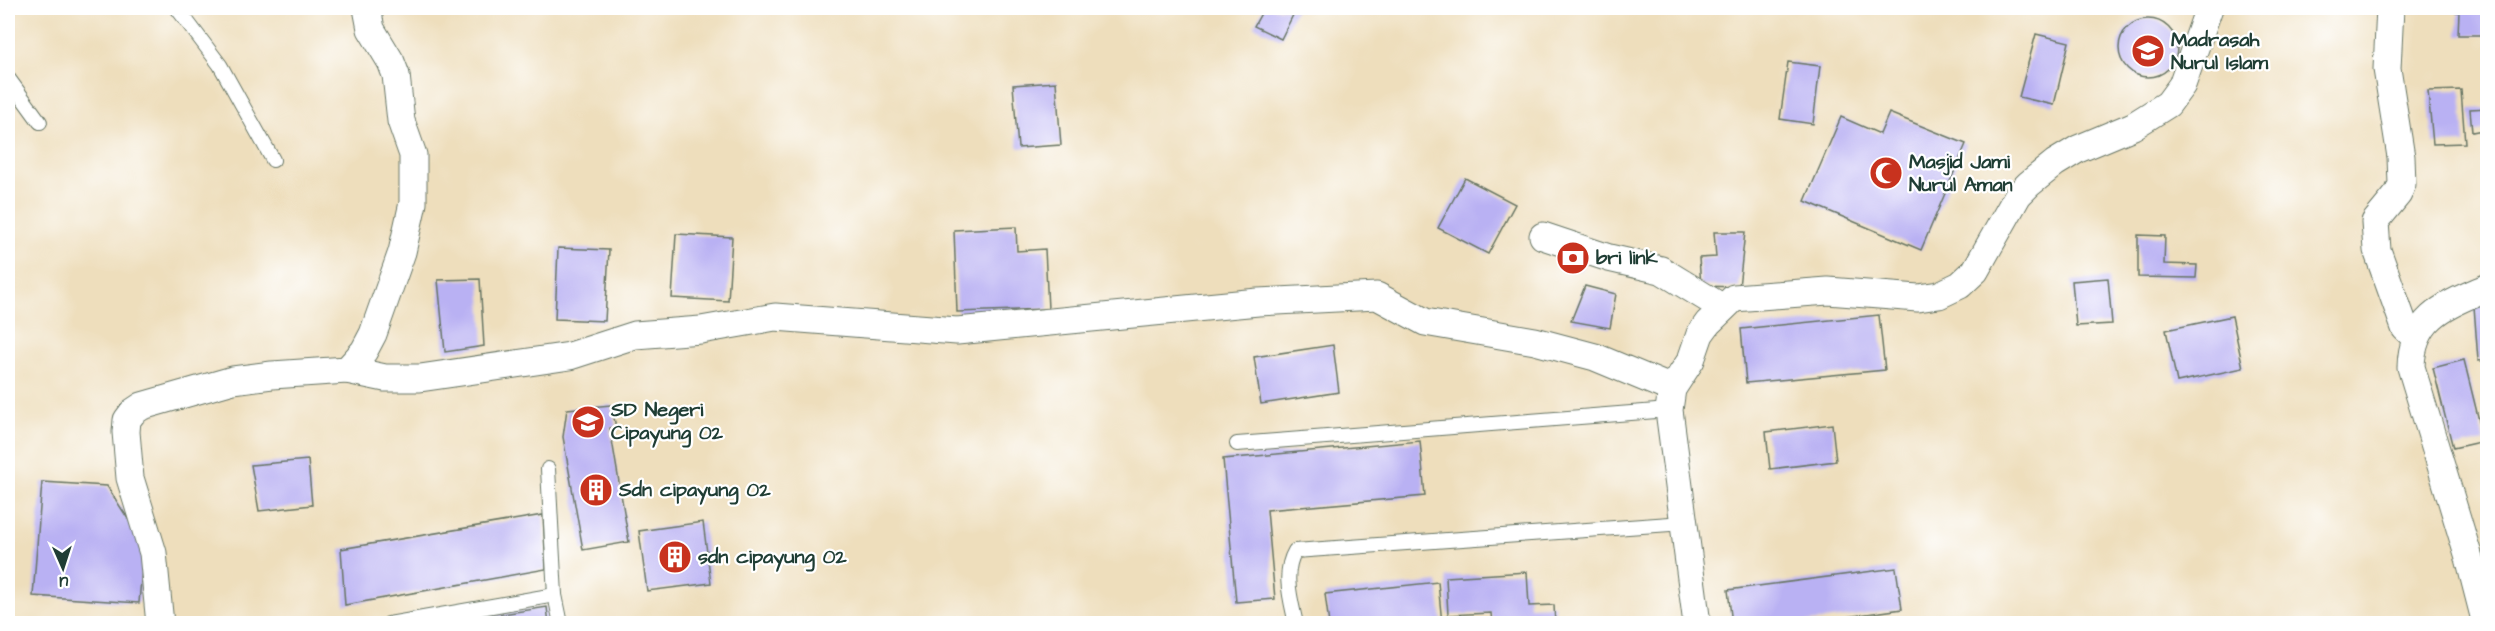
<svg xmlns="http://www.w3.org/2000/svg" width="2495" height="631" viewBox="0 0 2495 631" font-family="'Architects Daughter',sans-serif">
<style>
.building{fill:#b9b1f3}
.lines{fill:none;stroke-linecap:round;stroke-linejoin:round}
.lane-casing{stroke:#677564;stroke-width:16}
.street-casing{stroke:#677564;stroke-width:29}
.lane{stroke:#fff;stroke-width:14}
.street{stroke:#fff;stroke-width:27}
.labels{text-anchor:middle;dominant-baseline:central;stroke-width:4.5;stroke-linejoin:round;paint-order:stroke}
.poi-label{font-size:20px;font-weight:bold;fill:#1f3d34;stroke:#fff;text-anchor:start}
</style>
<rect width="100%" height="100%" fill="#fff"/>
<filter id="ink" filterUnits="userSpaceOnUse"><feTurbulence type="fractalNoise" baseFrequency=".0167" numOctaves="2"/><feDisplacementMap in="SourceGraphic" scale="12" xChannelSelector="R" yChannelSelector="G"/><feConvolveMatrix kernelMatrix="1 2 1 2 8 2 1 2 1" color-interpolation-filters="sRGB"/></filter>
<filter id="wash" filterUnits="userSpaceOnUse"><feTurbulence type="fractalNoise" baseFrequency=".008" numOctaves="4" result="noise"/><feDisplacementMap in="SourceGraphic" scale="24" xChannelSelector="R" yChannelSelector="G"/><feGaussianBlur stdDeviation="1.35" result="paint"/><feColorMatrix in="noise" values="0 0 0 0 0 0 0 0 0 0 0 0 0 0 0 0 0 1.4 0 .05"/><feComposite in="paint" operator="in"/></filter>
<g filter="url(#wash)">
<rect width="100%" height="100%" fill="#eedebc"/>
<g id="blocks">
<g class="building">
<polygon points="1264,8 1296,9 1281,39 1254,26"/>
<polygon points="2407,8 2488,8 2488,35 2458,35 2459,12 2407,10"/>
<circle cx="2148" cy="48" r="29"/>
<polygon points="2036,34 2069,42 2054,105 2019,97"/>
<polygon points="1788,62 1820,66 1813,124 1780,119"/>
<polygon points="1056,82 1061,145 1018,148 1013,85"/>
<polygon points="2461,90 2465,143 2433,144 2428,91"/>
<polygon points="2488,108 2488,129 2472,132 2470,109"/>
<polygon points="1889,113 1966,144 1921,250 1805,201 1841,117 1880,134"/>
<polygon points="1465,178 1515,204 1488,254 1438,228"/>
<polygon points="1016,227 1017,251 1045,249 1048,309 957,312 954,230"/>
<polygon points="1714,232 1745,232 1739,287 1701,286 1699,258 1716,257"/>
<polygon points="676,234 732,237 728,301 672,298"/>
<polygon points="2138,235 2165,236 2164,264 2197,265 2196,278 2138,277"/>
<polygon points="1564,246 1588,251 1581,271 1559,264"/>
<polygon points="558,248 609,250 605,321 555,319"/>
<polygon points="2108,278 2112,324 2076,326 2072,281"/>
<polygon points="480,279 484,346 445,352 438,280"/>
<polygon points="1585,286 1616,294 1610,328 1571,321"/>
<polygon points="2488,305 2488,360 2478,361 2474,306"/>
<polygon points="1879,315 1885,370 1746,383 1741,329"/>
<polygon points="2232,316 2243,368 2177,382 2166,330"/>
<polygon points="1333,345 1339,392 1261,404 1254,357"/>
<polygon points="2464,360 2484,441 2453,448 2433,368"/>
<polygon points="611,405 616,427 610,428 629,542 583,550 563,437 567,409"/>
<polygon points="1832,424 1836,461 1770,469 1766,432"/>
<polygon points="1420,441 1425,496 1267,510 1275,599 1236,602 1223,459"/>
<polygon points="308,460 312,505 259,511 251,465"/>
<polygon points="42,482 107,486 144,544 139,603 33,596"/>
<polygon points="543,515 546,569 345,605 341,549"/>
<polygon points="703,522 711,583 647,591 639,531"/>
<polygon points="1896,568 1902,609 1796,624 1732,624 1728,590"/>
<polygon points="1527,572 1529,606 1554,605 1555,624 1492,624 1491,613 1448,615 1446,577"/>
<polygon points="1438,582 1442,624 1329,624 1325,594"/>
<polygon points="547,607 549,624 454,624 453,622"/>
</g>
</g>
</g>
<g filter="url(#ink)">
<use href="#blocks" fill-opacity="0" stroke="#677564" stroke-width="1.5"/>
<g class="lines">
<defs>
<g id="lane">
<polyline points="177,8 220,65 273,160"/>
<polyline points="8,78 40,122"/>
<polyline points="1237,444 1669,410"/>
<polyline points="548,469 555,595 561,624"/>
<polyline points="389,624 555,595"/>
<path d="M1296,624C1291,600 1282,573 1295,551L1684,523"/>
</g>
<g id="street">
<polyline points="2390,8 2387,69 2401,157 2402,184 2398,194 2375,222 2377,250 2405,328 2415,337"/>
<polyline points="1543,236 1609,258 1661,270 1723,308"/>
<polyline points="347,370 385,378 420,378 570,356 635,335 701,330 775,317 957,331 1258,302 1377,296 1425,322 1535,341 1595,357 1672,389"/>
<polyline points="160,624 153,553 130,478 126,432 127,420 133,412 142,406 233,380 272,375 347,370 364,351 373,334 402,252 413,203 413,155 401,121 396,75 391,62 371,29 367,8"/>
<polyline points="1697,624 1669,410 1672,389 1691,360 1700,334 1708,323 1734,298 1828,291 1918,298 1939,295 1960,285 1975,271 2018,195 2029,184 2055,163 2078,149 2133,126 2168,104 2182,85 2209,8"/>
<path d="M2486,624L2469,558L2411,367C2412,316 2447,305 2488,287"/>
</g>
</defs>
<use href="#lane" class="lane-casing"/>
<use href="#street" class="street-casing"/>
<use href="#lane" class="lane"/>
<use href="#street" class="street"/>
</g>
</g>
<defs>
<symbol id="school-disc" viewBox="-11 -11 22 22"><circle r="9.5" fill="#c8321e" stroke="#fff"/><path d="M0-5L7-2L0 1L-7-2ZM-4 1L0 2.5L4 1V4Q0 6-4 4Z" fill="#fff"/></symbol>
<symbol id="mosque-disc" viewBox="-11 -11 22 22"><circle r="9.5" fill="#c8321e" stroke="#fff"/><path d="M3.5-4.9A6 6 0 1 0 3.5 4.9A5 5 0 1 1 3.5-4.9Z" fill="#fff"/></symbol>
<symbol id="bank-disc" viewBox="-11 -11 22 22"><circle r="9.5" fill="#c8321e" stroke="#fff"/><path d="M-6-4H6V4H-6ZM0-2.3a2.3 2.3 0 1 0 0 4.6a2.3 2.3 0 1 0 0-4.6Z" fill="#fff"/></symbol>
<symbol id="building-disc" viewBox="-11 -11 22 22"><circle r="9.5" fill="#c8321e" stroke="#fff"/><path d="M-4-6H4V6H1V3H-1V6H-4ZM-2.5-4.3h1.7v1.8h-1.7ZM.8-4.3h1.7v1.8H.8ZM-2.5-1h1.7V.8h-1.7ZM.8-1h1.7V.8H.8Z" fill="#fff"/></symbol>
</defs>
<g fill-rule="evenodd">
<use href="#school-disc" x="2129" y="32" width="38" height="38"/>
<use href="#mosque-disc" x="1867" y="154" width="38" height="38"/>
<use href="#bank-disc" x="1554" y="239" width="38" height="38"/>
<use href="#school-disc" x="569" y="403" width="38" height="38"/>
<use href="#building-disc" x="577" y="471" width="38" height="38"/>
<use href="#building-disc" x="656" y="538" width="38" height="38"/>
</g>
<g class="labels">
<g class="poi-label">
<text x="2171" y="40">Madrasah<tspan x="2171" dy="23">Nurul Islam</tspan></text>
<text x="1909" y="162">Masjid Jami<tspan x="1909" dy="23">Nurul Aman</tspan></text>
<text x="1596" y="258">bri link</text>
<text x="611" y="410">SD Negeri<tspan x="611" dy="23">Cipayung 02</tspan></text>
<text x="619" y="490">Sdn cipayung 02</text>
<text x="698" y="557">sdn cipayung 02</text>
</g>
</g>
<rect width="2495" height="631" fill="none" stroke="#fff" stroke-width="30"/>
<g transform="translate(63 568) rotate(177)" stroke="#ffffff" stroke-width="4.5" paint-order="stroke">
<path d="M0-4.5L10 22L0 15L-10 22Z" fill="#1f3d34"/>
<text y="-9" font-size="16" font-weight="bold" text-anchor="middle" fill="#1f3d34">U</text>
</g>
</svg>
